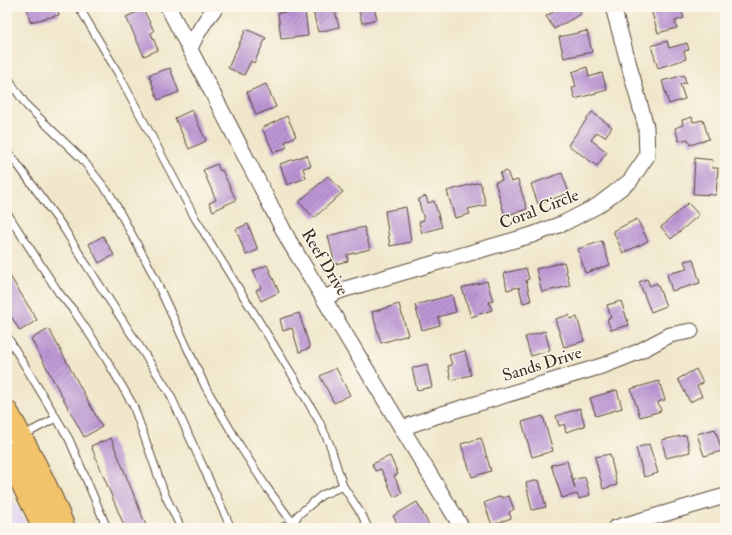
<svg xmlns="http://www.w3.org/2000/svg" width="732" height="535" viewBox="0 0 732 535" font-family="'IM FELL Double Pica',serif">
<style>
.built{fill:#e2d4f3}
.building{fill:url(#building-hatch)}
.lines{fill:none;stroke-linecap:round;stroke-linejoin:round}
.service-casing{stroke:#564638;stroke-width:9}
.minor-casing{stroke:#564638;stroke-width:17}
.primary-casing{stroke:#564638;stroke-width:24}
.service{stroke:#fff;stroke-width:7}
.minor{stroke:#fff;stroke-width:15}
.primary{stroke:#f2c36a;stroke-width:22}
.labels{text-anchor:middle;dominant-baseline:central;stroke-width:3;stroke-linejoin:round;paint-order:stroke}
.street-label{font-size:17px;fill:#3b2a1e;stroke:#fbf7ec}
</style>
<defs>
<pattern id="building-hatch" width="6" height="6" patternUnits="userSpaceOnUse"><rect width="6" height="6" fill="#bc95d5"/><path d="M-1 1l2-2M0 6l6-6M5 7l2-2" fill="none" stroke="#9a7aac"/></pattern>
</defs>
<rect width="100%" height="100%" fill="#fbf7ec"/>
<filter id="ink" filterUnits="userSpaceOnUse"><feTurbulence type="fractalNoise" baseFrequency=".025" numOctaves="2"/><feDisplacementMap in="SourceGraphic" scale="8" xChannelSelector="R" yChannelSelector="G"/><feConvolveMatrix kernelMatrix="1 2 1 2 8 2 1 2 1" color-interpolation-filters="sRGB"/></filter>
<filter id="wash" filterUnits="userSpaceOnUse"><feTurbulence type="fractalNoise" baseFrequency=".012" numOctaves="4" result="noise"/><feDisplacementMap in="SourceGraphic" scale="16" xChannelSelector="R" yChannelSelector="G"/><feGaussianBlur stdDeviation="0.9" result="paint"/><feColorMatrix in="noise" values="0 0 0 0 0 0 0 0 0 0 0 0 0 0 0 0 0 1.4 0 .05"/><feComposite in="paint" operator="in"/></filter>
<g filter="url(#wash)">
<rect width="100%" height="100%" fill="#f0e7cb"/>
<polygon class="built" points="7,487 28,528 7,528"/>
<g id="blocks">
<g class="building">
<polygon points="27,7 57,7 59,15 30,22"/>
<polygon points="312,7 341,7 341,10 335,11 339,27 318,32"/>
<polygon points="358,7 374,7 377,19 362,23"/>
<polygon points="562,7 577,7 581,14 554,29 546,16"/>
<polygon points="650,7 680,7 684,18 675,21 677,28 658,33"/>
<polygon points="143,9 154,31 151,33 158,50 144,56 126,17"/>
<polygon points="305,10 308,36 281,39 278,13"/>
<polygon points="246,29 266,38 254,63 251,61 244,75 228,68"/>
<polygon points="587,31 592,52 564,58 559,37"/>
<polygon points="667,41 669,48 687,43 689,50 684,51 686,59 658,68 651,46"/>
<polygon points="587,67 589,77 602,73 607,90 575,99 572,88 576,87 572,72"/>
<polygon points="170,68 179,92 158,100 149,75"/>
<polygon points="684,75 686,83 680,84 685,99 669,104 662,81"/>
<polygon points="266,84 276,107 256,115 247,92"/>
<polygon points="192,110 206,141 189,149 175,118"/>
<polygon points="592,112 612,127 605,137 597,132 591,140 607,152 597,166 568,145"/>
<polygon points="287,116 296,136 285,142 287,147 274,153 262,128"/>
<polygon points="692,117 693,122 703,120 709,139 690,145 688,139 679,141 675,128 683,125 682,120"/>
<polygon points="307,155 311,166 303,168 306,178 287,185 280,164"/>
<polygon points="695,158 713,160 712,168 718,168 716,195 693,194"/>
<polygon points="217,164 220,171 222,170 236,200 213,211 209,203 216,200 203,170"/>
<polygon points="507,171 511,182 518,180 527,209 505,216 495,182 502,180 500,173"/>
<polygon points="562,173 569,193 538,204 531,184"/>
<polygon points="328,176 343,192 314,218 299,202"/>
<polygon points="480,182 486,205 468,209 470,214 455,218 447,191"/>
<polygon points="426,196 428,203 434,201 442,227 422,233 419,222 424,220 418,199"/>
<polygon points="688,203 699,215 671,239 661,227"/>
<polygon points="406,207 411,242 390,246 385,211"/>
<polygon points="637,219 648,241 623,253 613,231"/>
<polygon points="248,224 258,250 246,255 236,229"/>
<polygon points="364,227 370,249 347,255 348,261 335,264 328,236"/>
<polygon points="103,236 114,255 99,263 89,244"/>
<polygon points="602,241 610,265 585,273 578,249"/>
<polygon points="693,259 700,283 672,291 667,274 687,269 684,261"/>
<polygon points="564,262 570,286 542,292 536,269"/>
<polygon points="267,265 279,292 261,301 256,290 261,288 253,271"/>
<polygon points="526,268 529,279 526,280 531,301 523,303 519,287 507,290 504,273"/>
<polygon points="7,271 37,320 20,331 7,310"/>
<polygon points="647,279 650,286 657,283 666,306 651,312 639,282"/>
<polygon points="487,281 493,301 489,302 492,310 471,317 462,288"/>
<polygon points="452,295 456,312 438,317 440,325 422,330 415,305"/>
<polygon points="621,301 629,325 611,330 607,319 611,318 607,305"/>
<polygon points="399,304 408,335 381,343 372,312"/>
<polygon points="299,313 310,348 299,352 292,328 283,331 280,319"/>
<polygon points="569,315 570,319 577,317 584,341 564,347 555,319"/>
<polygon points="49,329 102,427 84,437 31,339"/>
<polygon points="545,331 550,350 531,356 525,337"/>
<polygon points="465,351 471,375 451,380 448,366 452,365 449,355"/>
<polygon points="427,364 432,387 417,390 412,368"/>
<polygon points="336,368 350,395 334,403 320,376"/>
<polygon points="696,369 703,383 697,386 702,396 690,402 678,379"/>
<polygon points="659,381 665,400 658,402 661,411 640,417 631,389"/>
<polygon points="617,390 622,408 596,416 590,398"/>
<polygon points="580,408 585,426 566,432 564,424 559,426 556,416"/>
<polygon points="543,416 553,451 532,457 522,422"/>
<polygon points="715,429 722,451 704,456 697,434"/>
<polygon points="686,435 690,452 666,458 662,440"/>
<polygon points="111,438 147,528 125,528 91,446"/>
<polygon points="481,438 491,471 472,477 461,444"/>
<polygon points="649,444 658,473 644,477 636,448"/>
<polygon points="610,454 617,485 603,489 595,457"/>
<polygon points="390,456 398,474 394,476 402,493 394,497 381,469 375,471 372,464"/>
<polygon points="567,461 575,489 573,480 585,477 590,495 579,499 577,494 562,498 551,465"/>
<polygon points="539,480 546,507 532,510 526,483"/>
<polygon points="501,496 502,498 509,496 514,509 509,512 511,518 492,525 484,503"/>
<polygon points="417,502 430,527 400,528 393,516"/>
</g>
</g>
</g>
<g filter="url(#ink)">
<use href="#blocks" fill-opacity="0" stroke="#564638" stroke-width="1"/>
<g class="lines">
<defs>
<g id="service">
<polyline points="79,7 118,73 195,218 293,376 319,421 330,445 343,486 362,515 368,528"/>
<polyline points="7,75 13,86 27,106 82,159 111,196 151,270 206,388 240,446 265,485 289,518 301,528"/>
<polyline points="7,150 63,227 84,261 169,392 231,528"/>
<polyline points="7,213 59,293 74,311 105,357 133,405 165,495 181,528"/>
<polyline points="7,336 69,439 107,528"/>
<polyline points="7,444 56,418"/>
<polyline points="7,524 8,528"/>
<polyline points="281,528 294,522 298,515 322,495 343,486"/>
</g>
<g id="minor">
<polyline points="168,7 289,241 462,528"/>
<path d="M190,48C197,33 205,20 216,7"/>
<polyline points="324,298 342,290 532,235 564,223 597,206 630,181 647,156 646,127 613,7"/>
<polyline points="402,428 436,416 605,365 638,352 670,335 691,331"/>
<polyline points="615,528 725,496"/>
</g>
<g id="primary">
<path d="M7,412C28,449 48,488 64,528"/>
<polyline points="7,453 37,513 43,528"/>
</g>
</defs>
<use href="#service" class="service-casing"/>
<use href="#minor" class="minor-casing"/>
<use href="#primary" class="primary-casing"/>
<use href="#service" class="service"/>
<use href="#minor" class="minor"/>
<use href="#primary" class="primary"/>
</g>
</g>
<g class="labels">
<g class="street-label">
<text transform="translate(539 209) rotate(-21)">Coral Circle</text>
<text transform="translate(325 262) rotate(59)">Reef Drive</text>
<text transform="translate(542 364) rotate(-17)">Sands Drive</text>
</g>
</g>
<rect width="732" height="535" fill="none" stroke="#fbf7ec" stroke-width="24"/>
</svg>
